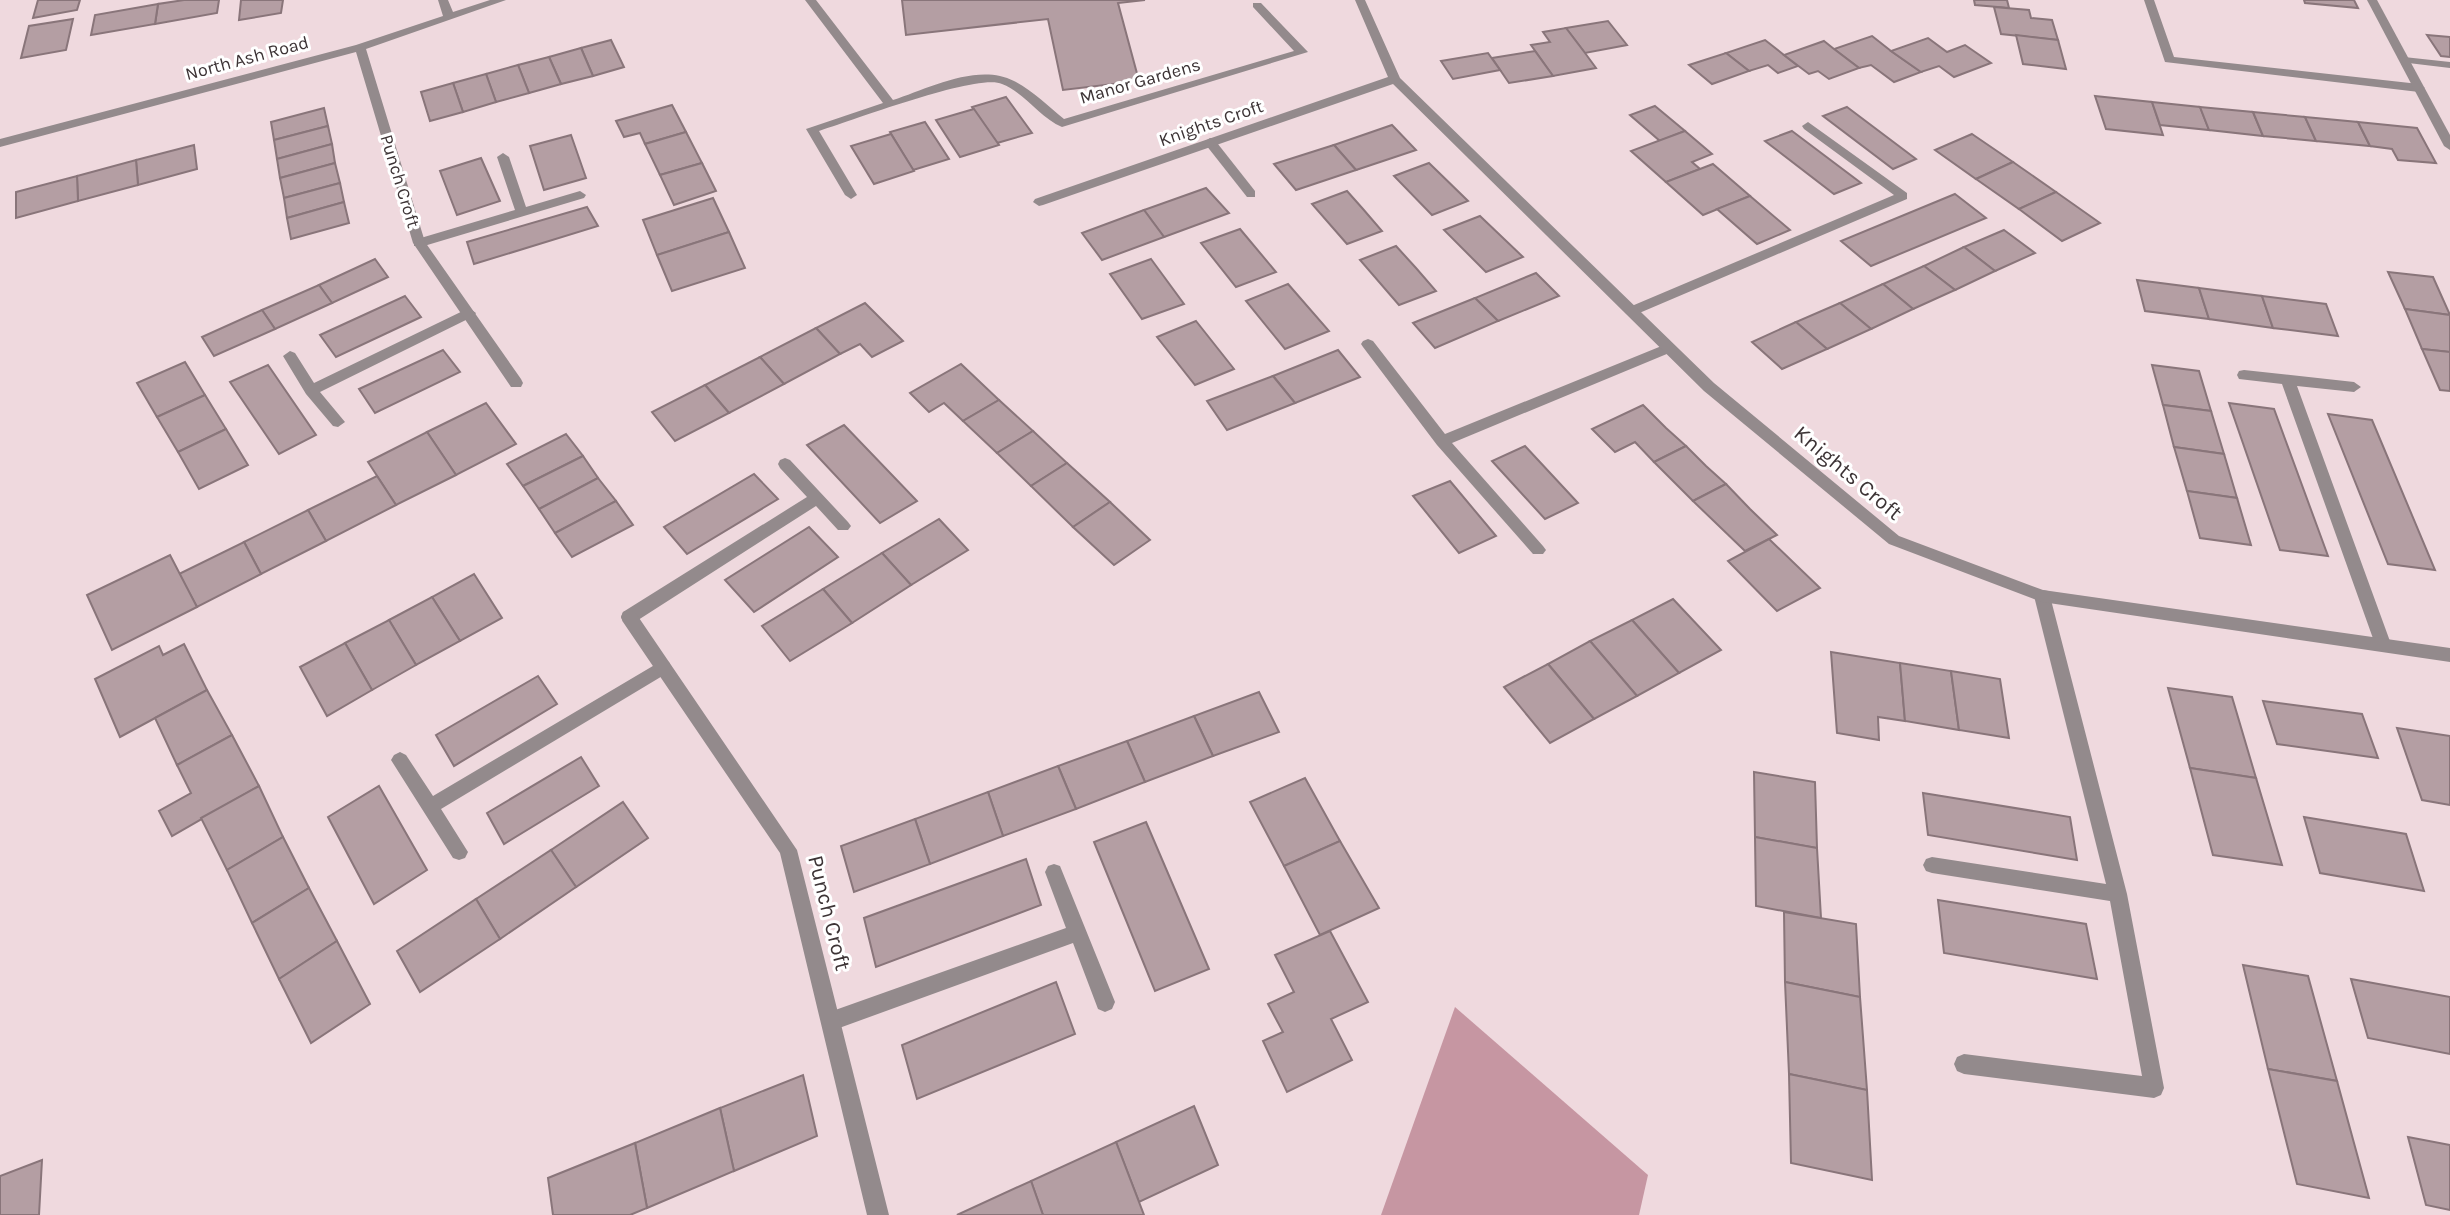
<svg xmlns="http://www.w3.org/2000/svg" width="2450" height="1215" viewBox="0 0 2450 1215" font-family="Karla,sans-serif">
<style>
.forest{fill:#c696a2}
.building{fill:#b49ea3;stroke:#89757a;stroke-width:2}
.lines{fill:none;stroke-linecap:round;stroke-linejoin:round}
.lane{fill:#938a8c;fill-rule:evenodd}
.street{fill:#938a8c;fill-rule:evenodd}
.labels{text-anchor:middle;dominant-baseline:central;stroke-width:6;stroke-linejoin:round;paint-order:stroke}
.far-street-label{font-size:18px;fill:#3c3335;stroke:#fff}
.street-label{font-size:22px;fill:#3c3335;stroke:#fff}
</style>
<rect width="100%" height="100%" fill="#efd9de"/>
<polygon class="forest" points="1455,1007 1648,1175 1639,1215 1381,1215"/>
<g class="building">
<polygon points="38,0 80,0 77,10 33,18"/>
<polygon points="184,0 219,0 217,13 155,24 158,4"/>
<polygon points="241,0 283,0 281,13 239,20"/>
<polygon points="902,0 1145,0 1118,3 1139,81 1063,90 1048,19 906,35"/>
<polygon points="1974,0 2007,0 2009,8 1975,5"/>
<polygon points="2304,0 2354,0 2358,8 2305,3"/>
<polygon points="158,4 155,24 91,35 95,15"/>
<polygon points="1994,7 2029,10 2031,18 2052,20 2058,40 2001,34"/>
<polygon points="73,19 66,50 21,58 29,26"/>
<polygon points="1608,21 1627,45 1585,53 1566,28"/>
<polygon points="1566,28 1585,53 1596,68 1553,76 1531,45 1550,42 1543,32"/>
<polygon points="2016,35 2058,40 2066,69 2023,64"/>
<polygon points="2427,35 2450,37 2450,57 2441,56"/>
<polygon points="1872,36 1891,51 1921,72 1894,82 1871,65 1859,68 1834,49"/>
<polygon points="1928,38 1947,52 1965,45 1991,63 1954,77 1939,66 1921,72 1891,51"/>
<polygon points="611,40 624,67 593,76 581,48"/>
<polygon points="1765,40 1784,55 1798,66 1778,73 1768,65 1749,71 1726,53"/>
<polygon points="1824,41 1834,49 1859,68 1829,79 1818,71 1809,74 1784,55"/>
<polygon points="581,48 593,76 561,84 549,57"/>
<polygon points="1535,51 1553,76 1509,83 1492,58"/>
<polygon points="1488,53 1500,70 1453,79 1441,61"/>
<polygon points="1726,53 1749,71 1712,84 1689,65"/>
<polygon points="549,57 561,84 529,93 518,65"/>
<polygon points="518,65 529,93 496,102 486,74"/>
<polygon points="486,74 496,102 463,112 453,83"/>
<polygon points="453,83 463,112 430,121 421,92"/>
<polygon points="2095,96 2152,102 2163,135 2106,129"/>
<polygon points="1006,97 1032,133 997,143 972,107"/>
<polygon points="2152,102 2200,107 2209,130 2160,125"/>
<polygon points="672,105 686,132 645,144 640,133 624,137 616,121"/>
<polygon points="1655,106 1685,131 1660,141 1630,115"/>
<polygon points="1847,107 1916,159 1893,169 1823,116"/>
<polygon points="2200,107 2253,112 2263,136 2209,130"/>
<polygon points="324,108 328,126 274,140 271,122"/>
<polygon points="974,109 999,145 960,157 936,120"/>
<polygon points="2253,112 2305,117 2316,141 2263,136"/>
<polygon points="2305,117 2358,122 2370,146 2316,141"/>
<polygon points="925,122 949,159 913,170 890,132"/>
<polygon points="2358,122 2417,128 2436,163 2398,160 2392,149 2370,146"/>
<polygon points="1392,125 1416,150 1356,170 1334,145"/>
<polygon points="328,126 332,144 277,159 274,140"/>
<polygon points="1685,131 1712,154 1692,162 1700,169 1666,182 1631,151"/>
<polygon points="1792,131 1861,183 1834,194 1765,141"/>
<polygon points="686,132 702,163 660,175 645,144"/>
<polygon points="891,134 914,171 874,184 851,146"/>
<polygon points="1972,134 2013,162 1976,179 1935,150"/>
<polygon points="571,135 586,178 544,190 530,146"/>
<polygon points="332,144 335,163 280,178 277,159"/>
<polygon points="194,145 197,169 138,185 136,160"/>
<polygon points="1334,145 1356,170 1296,190 1274,164"/>
<polygon points="481,158 500,201 457,215 440,171"/>
<polygon points="136,160 138,185 78,201 77,176"/>
<polygon points="2013,162 2056,192 2019,209 1976,179"/>
<polygon points="335,163 340,183 284,198 280,178"/>
<polygon points="702,163 716,191 674,205 660,175"/>
<polygon points="1429,163 1468,201 1432,215 1394,176"/>
<polygon points="1713,164 1750,196 1703,215 1666,182"/>
<polygon points="77,176 78,201 16,218 16,192"/>
<polygon points="340,183 344,202 287,218 284,198"/>
<polygon points="1206,188 1229,213 1164,237 1144,210"/>
<polygon points="1347,191 1363,209 1382,231 1347,244 1312,204"/>
<polygon points="2056,192 2100,223 2062,241 2019,209"/>
<polygon points="1955,194 1986,218 1871,266 1841,241"/>
<polygon points="1750,196 1790,230 1757,244 1717,209"/>
<polygon points="713,198 729,232 657,255 643,220"/>
<polygon points="344,202 349,223 291,239 287,218"/>
<polygon points="587,207 598,226 474,264 467,242"/>
<polygon points="1144,210 1164,237 1102,260 1082,233"/>
<polygon points="1480,216 1523,257 1486,272 1444,230"/>
<polygon points="1240,229 1276,272 1236,287 1201,243"/>
<polygon points="2004,230 2035,253 1995,271 1964,247"/>
<polygon points="729,232 745,268 672,291 657,255"/>
<polygon points="1396,246 1416,268 1436,291 1399,305 1360,260"/>
<polygon points="1964,247 1995,271 1955,290 1924,266"/>
<polygon points="375,259 388,277 332,303 319,285"/>
<polygon points="1151,259 1184,304 1142,319 1110,274"/>
<polygon points="1924,266 1955,290 1913,309 1883,284"/>
<polygon points="2388,272 2433,277 2450,315 2405,309"/>
<polygon points="1536,273 1559,296 1498,321 1475,298"/>
<polygon points="2137,280 2199,288 2209,319 2145,311"/>
<polygon points="1288,284 1329,331 1285,349 1246,301"/>
<polygon points="1883,284 1913,309 1871,329 1840,303"/>
<polygon points="319,285 332,303 275,329 262,310"/>
<polygon points="2199,288 2262,296 2273,328 2209,319"/>
<polygon points="405,296 421,317 336,357 320,335"/>
<polygon points="2262,296 2326,304 2338,336 2273,328"/>
<polygon points="1475,298 1498,321 1435,348 1413,323"/>
<polygon points="865,303 903,341 872,357 860,344 840,354 816,328"/>
<polygon points="1840,303 1871,329 1827,349 1796,322"/>
<polygon points="2405,309 2450,315 2450,352 2422,349"/>
<polygon points="262,310 275,329 214,356 202,337"/>
<polygon points="1196,321 1234,369 1195,385 1157,337"/>
<polygon points="1796,322 1827,349 1782,369 1752,342"/>
<polygon points="816,328 840,354 784,384 760,357"/>
<polygon points="2422,349 2450,352 2450,391 2440,390"/>
<polygon points="443,350 460,372 375,413 359,389"/>
<polygon points="1338,350 1360,377 1295,403 1273,376"/>
<polygon points="760,357 784,384 729,413 705,385"/>
<polygon points="185,362 205,395 157,417 137,383"/>
<polygon points="961,364 999,400 963,421 944,403 929,412 910,393"/>
<polygon points="268,365 316,435 279,454 230,382"/>
<polygon points="2152,365 2199,371 2211,411 2163,405"/>
<polygon points="1273,376 1295,403 1227,430 1207,401"/>
<polygon points="705,385 729,413 675,441 652,412"/>
<polygon points="205,395 226,429 178,452 157,417"/>
<polygon points="999,400 1033,431 997,453 963,421"/>
<polygon points="486,403 516,444 456,475 427,432"/>
<polygon points="2229,403 2274,409 2328,556 2280,550"/>
<polygon points="1643,405 1666,428 1686,446 1654,462 1635,442 1615,452 1592,429"/>
<polygon points="2163,405 2211,411 2224,454 2174,447"/>
<polygon points="2328,414 2372,420 2435,570 2388,564"/>
<polygon points="844,425 917,501 880,523 807,445"/>
<polygon points="226,429 248,465 199,489 178,452"/>
<polygon points="1033,431 1067,463 1031,486 997,453"/>
<polygon points="427,432 456,475 396,505 368,462"/>
<polygon points="566,434 583,456 523,486 507,464"/>
<polygon points="1525,446 1578,503 1545,519 1492,461"/>
<polygon points="1686,446 1706,466 1726,484 1693,501 1654,462"/>
<polygon points="2174,447 2224,454 2237,498 2187,491"/>
<polygon points="583,456 598,478 539,509 523,486"/>
<polygon points="1067,463 1110,502 1073,527 1031,486"/>
<polygon points="754,474 778,499 687,554 664,527"/>
<polygon points="377,476 396,505 326,541 308,510"/>
<polygon points="598,478 616,501 555,533 539,509"/>
<polygon points="1450,481 1496,536 1459,553 1413,496"/>
<polygon points="1726,484 1750,509 1777,535 1745,551 1693,501"/>
<polygon points="2187,491 2237,498 2251,545 2200,538"/>
<polygon points="616,501 633,525 572,557 555,533"/>
<polygon points="1110,502 1150,540 1114,565 1073,527"/>
<polygon points="308,510 326,541 261,574 244,542"/>
<polygon points="939,519 968,550 911,585 882,553"/>
<polygon points="809,527 838,557 754,612 725,580"/>
<polygon points="1769,539 1820,588 1777,611 1728,561"/>
<polygon points="244,542 261,574 197,607 179,574"/>
<polygon points="882,553 911,585 852,623 823,589"/>
<polygon points="170,555 197,607 112,650 87,595"/>
<polygon points="474,574 502,618 460,641 432,597"/>
<polygon points="823,589 852,623 790,661 762,626"/>
<polygon points="432,597 460,641 416,665 389,620"/>
<polygon points="1673,599 1721,650 1679,673 1632,620"/>
<polygon points="389,620 416,665 372,690 345,643"/>
<polygon points="1632,620 1679,673 1637,696 1590,641"/>
<polygon points="1590,641 1637,696 1594,719 1548,664"/>
<polygon points="345,643 372,690 327,716 300,667"/>
<polygon points="184,644 207,690 120,737 95,679 159,646 163,655"/>
<polygon points="1831,652 1900,663 1905,721 1878,717 1879,740 1837,733"/>
<polygon points="1900,663 1951,671 1959,730 1905,721"/>
<polygon points="1548,664 1594,719 1550,743 1504,687"/>
<polygon points="1951,671 2000,679 2009,738 1959,730"/>
<polygon points="538,676 557,704 454,766 436,735"/>
<polygon points="2168,688 2232,697 2256,778 2190,768"/>
<polygon points="207,690 232,735 177,765 155,718"/>
<polygon points="1259,692 1279,732 1213,756 1194,716"/>
<polygon points="2263,701 2362,714 2378,758 2277,744"/>
<polygon points="1194,716 1213,756 1145,782 1127,741"/>
<polygon points="2397,728 2450,736 2450,805 2422,800"/>
<polygon points="232,735 259,786 172,836 159,811 191,793 177,765"/>
<polygon points="1127,741 1145,782 1076,809 1058,766"/>
<polygon points="581,757 599,786 504,844 487,813"/>
<polygon points="1058,766 1076,809 1003,836 988,792"/>
<polygon points="2190,768 2256,778 2282,865 2213,855"/>
<polygon points="1754,772 1815,782 1817,848 1755,837"/>
<polygon points="1305,778 1340,841 1284,866 1250,802"/>
<polygon points="259,786 283,837 227,870 201,818"/>
<polygon points="379,786 427,870 374,904 328,817"/>
<polygon points="988,792 1003,836 930,864 915,819"/>
<polygon points="1923,793 2070,817 2077,860 1928,835"/>
<polygon points="623,802 648,838 576,887 551,850"/>
<polygon points="2304,817 2406,834 2424,891 2320,873"/>
<polygon points="915,819 930,864 854,892 841,846"/>
<polygon points="1146,822 1209,969 1155,991 1094,842"/>
<polygon points="283,837 309,888 252,923 227,870"/>
<polygon points="1755,837 1817,848 1821,918 1756,906"/>
<polygon points="1340,841 1379,908 1320,935 1284,866"/>
<polygon points="551,850 576,887 500,939 476,899"/>
<polygon points="1026,859 1041,905 876,967 864,918"/>
<polygon points="309,888 337,941 279,979 252,923"/>
<polygon points="476,899 500,939 420,992 397,951"/>
<polygon points="1938,900 2086,924 2097,979 1944,953"/>
<polygon points="1784,912 1856,924 1860,997 1785,982"/>
<polygon points="1330,931 1368,1002 1331,1019 1352,1060 1287,1092 1263,1041 1283,1032 1268,1004 1294,992 1275,955"/>
<polygon points="337,941 370,1004 311,1043 279,979"/>
<polygon points="2243,965 2308,976 2337,1081 2268,1069"/>
<polygon points="2351,979 2450,997 2450,1054 2368,1038"/>
<polygon points="1056,982 1075,1034 917,1099 902,1045"/>
<polygon points="1785,982 1860,997 1867,1090 1789,1074"/>
<polygon points="2268,1069 2337,1081 2369,1198 2297,1184"/>
<polygon points="1789,1074 1867,1090 1872,1180 1791,1163"/>
<polygon points="803,1075 817,1136 734,1171 720,1108"/>
<polygon points="1194,1106 1218,1165 1139,1202 1116,1142"/>
<polygon points="720,1108 734,1171 647,1208 635,1143"/>
<polygon points="2408,1137 2450,1145 2450,1210 2426,1205"/>
<polygon points="1116,1142 1144,1215 1043,1215 1031,1181"/>
<polygon points="635,1143 647,1208 630,1215 553,1215 548,1178"/>
<polygon points="42,1160 39,1215 0,1215 0,1176"/>
<polygon points="1031,1181 1043,1215 957,1215"/>
</g>
<g class="lines">
<g class="lane">
<polygon points="2144,0 2154,0 2174,57 2419,84 2425,88 2419,92 2165,62"/>
<polygon points="2404,57 2450,62 2450,68 2400,62 2400,58"/>
<polygon points="1808,122 1907,193 1907,199 1637,314 1627,314 1627,308 1894,195 1804,129 1802,126"/>
<polygon points="1210,138 1214,139 1255,191 1255,197 1247,197 1206,145 1204,142"/>
<polygon points="503,153 509,157 526,207 580,191 586,195 584,198 424,246 414,246 414,240 515,210 497,157"/>
<polygon points="469,308 476,313 474,316 320,392 345,422 338,427 333,426 306,394 283,356 290,351 295,353 314,383"/>
<polygon points="1368,339 1373,341 1445,434 1664,345 1674,345 1676,348 1674,351 1452,443 1543,546 1546,550 1543,554 1533,554 1437,445 1363,347 1361,344 1363,341"/>
<polygon points="2244,370 2354,382 2361,387 2354,392 2297,386 2391,644 2389,649 2377,649 2375,644 2282,384 2239,379 2237,375 2239,371"/>
<polygon points="785,458 790,460 848,522 851,526 848,530 838,530 816,506 635,622 623,622 621,617 623,612 807,497 780,468 778,464 780,460"/>
<polygon points="2042,590 2048,591 2050,596 2127,894 2164,1088 2161,1095 2154,1098 1964,1074 1957,1071 1954,1064 1957,1057 1964,1054 2142,1076 2110,901 1932,873 1926,871 1923,865 1926,859 1932,857 2106,884 2034,596 2036,591"/>
<polygon points="663,660 669,662 671,667 669,672 441,809 468,852 465,858 459,860 453,858 391,760 394,755 400,752 406,755 433,796"/>
<polygon points="1054,864 1060,866 1115,1002 1112,1009 1105,1012 1098,1009 1073,943 831,1031 824,1028 821,1021 824,1014 1066,928 1045,872 1048,866"/>
</g>
<g class="street">
<polygon points="438,0 448,0 453,12 490,0 506,0 366,49 425,242 521,379 523,383 521,387 511,387 413,243 356,52 0,147 0,139 356,45 443,16"/>
<path d="M805,0H816L893,100C927,89 978,62 1014,81C1032,90 1048,106 1064,119L1294,51L1253,7V3H1261L1308,52L1062,127C1040,118 1025,93 1002,84C977,73 852,121 819,131L857,195L851,199L845,195L806,129L883,103Z"/>
<polygon points="1355,0 1365,0 1400,78 1714,383 1899,536 2043,590 2450,648 2450,662 2042,602 1889,544 1704,391 1393,84 1043,205 1039,206 1033,202 1035,199 1388,77"/>
<polygon points="2367,0 2377,0 2450,135 2450,150 2444,146"/>
<polygon points="629,610 635,612 797,850 889,1215 867,1215 780,853 623,622 621,617 623,612"/>
</g>
</g>
<g class="labels">
<g class="far-street-label">
<text transform="translate(247 58) rotate(-15)">North Ash Road</text>
<text transform="translate(1140 81) rotate(-16)">Manor Gardens</text>
<text transform="translate(1211 123) rotate(-19)">Knights Croft</text>
<text transform="translate(400 181) rotate(73)">Punch Croft</text>
</g>
<g class="street-label">
<text transform="translate(1848 473) rotate(40)">Knights Croft</text>
<text transform="translate(829 913) rotate(76)">Punch Croft</text>
</g>
</g>
</svg>
